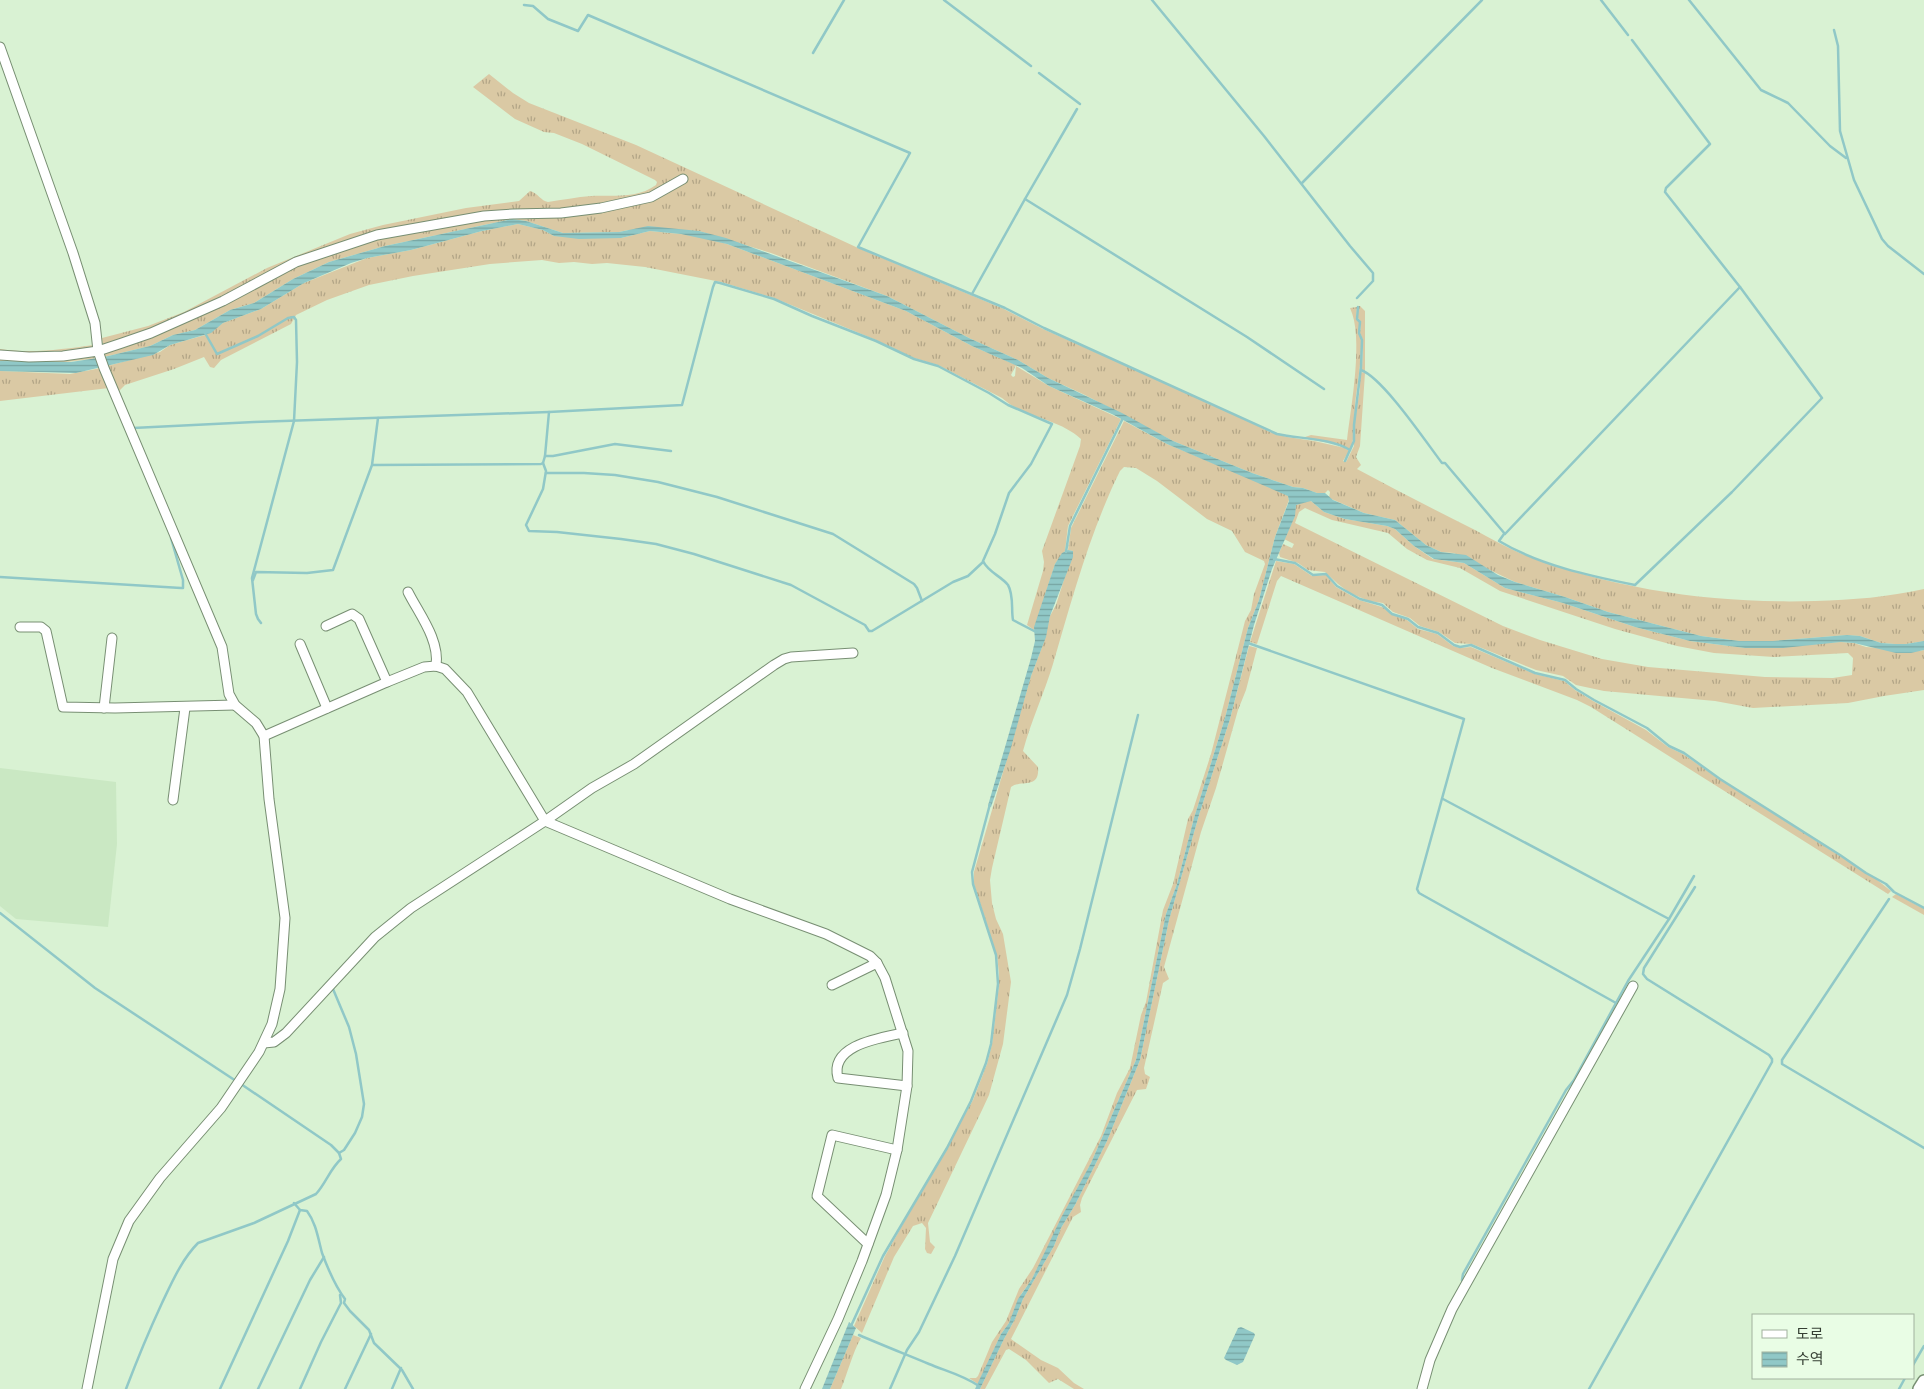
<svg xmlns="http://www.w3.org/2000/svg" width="1924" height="1389" viewBox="0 0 1924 1389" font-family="Figtree,'Noto Sans KR',sans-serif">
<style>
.built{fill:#cae8c3}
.grass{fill:url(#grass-tufts);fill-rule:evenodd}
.water{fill:url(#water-rules)}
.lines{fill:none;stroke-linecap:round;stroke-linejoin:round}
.stream{stroke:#90c8c7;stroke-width:2.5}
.minor-casing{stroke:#788f73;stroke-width:11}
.major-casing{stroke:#788f73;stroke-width:14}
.minor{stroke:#fff;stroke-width:9}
.major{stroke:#fff;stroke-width:11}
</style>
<defs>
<pattern id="grass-tufts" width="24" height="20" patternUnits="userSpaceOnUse" patternTransform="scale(1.25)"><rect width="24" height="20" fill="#dac9a4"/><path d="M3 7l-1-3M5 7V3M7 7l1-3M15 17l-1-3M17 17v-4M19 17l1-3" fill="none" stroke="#b2a586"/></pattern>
<pattern id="water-rules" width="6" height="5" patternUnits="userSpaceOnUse" patternTransform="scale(1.25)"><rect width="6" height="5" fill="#90c8c7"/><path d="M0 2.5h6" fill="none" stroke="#76a4a2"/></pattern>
</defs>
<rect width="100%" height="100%" fill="#d9f2d3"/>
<polygon class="built" points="0,768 116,782 117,844 108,927 16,919 0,906"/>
<g class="grass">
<path d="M489,74L513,93L529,103L636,145L856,247L1004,309L1043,329L1219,407L1270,432L1287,437L1314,441L1345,448L1349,451L1343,461L1346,462L1354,446V425L1360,389L1359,381L1361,372L1365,373L1360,446L1356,457L1361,465L1357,469C1396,490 1435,510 1475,530C1490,538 1506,547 1522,554C1615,590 1716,604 1815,601C1853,600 1888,597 1924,589V641L1906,644H1895L1881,643L1860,636L1847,635L1773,641H1739L1701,636L1608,612L1565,597L1515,582L1454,553L1441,552L1426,545L1395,520L1364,513L1329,498L1330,492L1328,490L1325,493H1317L1303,488L1293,487L1252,473L1173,441L1085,395L1048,378L1018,360L971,339L887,296L771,253L699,231L628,230L619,232L563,233L526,221L512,219L385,246L329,262L293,279L254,303L230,310L195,330L173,335L150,346L104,357L102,338L148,326L184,312L267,268L350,234L383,225L466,208L519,201L530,191C538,193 541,201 548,202C562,200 577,197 591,196C613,195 637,199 656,185L657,182L655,180L582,144L554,133L544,132L515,119L473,87Z"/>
<path d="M518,224L543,230L554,236L621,238L650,231L700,236L727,244L906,311L972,346L1016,365L1011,375L1013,377L1015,376L1016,366L1049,386L1121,419L1068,526L1065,551L1055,564L1034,630L1027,625L1043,571L1044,562L1042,551L1080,446L1081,439C1059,418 1024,418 1002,398L938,365L914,358L876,340L774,298L721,282L645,267L607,263L592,264L574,262L559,263L542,260L490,264L413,276L369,285L327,300L296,315L291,324L221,360L214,368L210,367L204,357L174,369L125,385L119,391L107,366L160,352L170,345L205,335L223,323L261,309L304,283L367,258L411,250L482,231Z"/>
<polygon points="1358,306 1360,306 1365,311 1365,371 1362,370 1363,340 1360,333 1361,322 1358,318"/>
<path d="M1357,307L1356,319L1359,322V334L1362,338C1361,357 1359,377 1356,396C1354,409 1356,439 1350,450L1341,445L1302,438L1311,435L1347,440C1351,406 1364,337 1350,308Z"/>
<path d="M94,345L98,358L58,363L0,361V349C32,354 63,349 94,345Z"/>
<polygon points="101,368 109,388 0,401 0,371 70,374"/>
<path d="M1124,421L1167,444L1282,492L1288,496L1289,500L1275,537L1259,600L1248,628L1225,718L1194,818L1177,884L1166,914L1136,1060L1091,1163L1032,1279L1022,1293L1009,1323L1001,1334L978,1384L969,1378H976L978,1376L992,1342L1006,1321L1019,1289L1033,1268L1101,1136L1117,1093L1130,1068L1141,1015L1146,1002L1163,910L1173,884L1188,819L1193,810L1211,754L1245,621L1251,610L1254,594L1265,564L1264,561L1245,552L1232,531L1207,519L1157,481L1136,468L1124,467L1120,471C1090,532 1072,599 1053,664C1044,694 1031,721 1023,751L1038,767C1040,790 1021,779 1011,787L992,868L990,880L992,903L996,919L1003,934L1011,982L1003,1044L989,1095L983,1108L928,1223L930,1242L935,1247L931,1254L927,1253L925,1249L926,1228L922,1223L913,1226L894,1257L862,1333L854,1326L885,1256L973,1100L987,1064L992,1044L999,985V973L997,956L974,884V872L1031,676L1042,647L1050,616L1056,605L1073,551L1068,550L1071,528Z"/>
<path d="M1308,501H1311L1324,512L1345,519L1387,526L1395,529L1414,546L1433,559L1464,563L1505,588L1563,603L1635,627L1690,641L1745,648L1841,642L1854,643L1866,647L1920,651L1924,650V690L1884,696L1848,703L1753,708L1715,701L1604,691L1576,685L1563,676L1536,670L1472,644L1455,643L1439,632L1420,626L1410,618L1393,612L1383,603L1369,601L1350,593L1338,584L1325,572L1308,570L1298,563L1280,557L1279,553L1283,544L1292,548L1294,544L1284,539L1292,522L1296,505ZM1305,508L1332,520L1388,533L1407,549L1427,560L1460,568L1500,591L1615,629L1677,646L1714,653L1774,657L1848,653L1853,658L1852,675L1833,678L1765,677L1648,667L1602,659L1540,640L1503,626L1295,523L1299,512Z"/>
<polygon points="1276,561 1294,564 1312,576 1326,575 1336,587 1359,600 1382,607 1393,615 1407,620 1418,629 1437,634 1453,646 1460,648 1471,647 1535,674 1564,681 1575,690 1593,701 1646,730 1668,747 1683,754 1719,779 1876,879 1891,891 1888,894 1591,707 1577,700 1492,668 1281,576 1277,581 1257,644 1250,642"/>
<polygon points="1249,646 1257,648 1246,690 1238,710 1216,788 1201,832 1164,967 1169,979 1163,983 1144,1068 1145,1074 1150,1077 1146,1089 1137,1090 1082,1198 1080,1205 1081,1212 1073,1217 1011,1339 1041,1360 1058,1368 1074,1383 1084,1389 1074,1389 1058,1379 1049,1383 1026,1360 1009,1349 1006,1350 985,1389 980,1389 1004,1339 1015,1319 1023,1299 1054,1246 1061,1228 1075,1205 1107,1141 1140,1060 1169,920 1199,815 1230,719"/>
<polygon points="1896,894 1924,909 1924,915 1892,897"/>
<path d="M853,1335L861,1338C852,1354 848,1372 841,1389H830Z"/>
</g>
<g class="water">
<polygon points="512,219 526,221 563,233 619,232 648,226 699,231 726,238 887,296 971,339 1018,360 1048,378 1122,413 1173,441 1252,473 1293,487 1303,488 1317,493 1325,493 1333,500 1364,513 1395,520 1426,545 1441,552 1466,555 1498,575 1515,582 1565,597 1608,612 1701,636 1739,641 1773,641 1847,635 1860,636 1881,643 1895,644 1906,644 1924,641 1924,650 1911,653 1896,653 1854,643 1841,642 1783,648 1745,648 1690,641 1635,627 1563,603 1505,588 1464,563 1434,559 1414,546 1395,529 1387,526 1345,519 1324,512 1311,501 1296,505 1295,516 1272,569 1254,625 1230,719 1199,815 1169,920 1140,1060 1107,1141 1075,1205 1061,1228 1054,1246 1023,1299 1015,1319 1004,1339 980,1389 975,1389 1001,1334 1009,1323 1018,1299 1032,1279 1061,1218 1091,1163 1136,1060 1166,914 1177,884 1194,818 1225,718 1248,628 1259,600 1275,537 1289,501 1288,496 1167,444 1114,415 1049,386 1022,368 972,346 906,311 727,244 681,234 650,231 621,238 579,239 554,236 543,230 518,224 482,231 411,250 367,258 351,263 304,283 261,309 223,323 211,333 170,345 153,355 76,373 0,371 0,361 71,362 104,357 150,346 173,335 195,330 230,310 254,303 293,279 329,262 385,246"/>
<polygon points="1068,550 1073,551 1073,557 1050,616 1046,637 1031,676 1010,751 991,807 988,806 989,802 1031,658 1035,641 1034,627 1055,564 1062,553"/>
<polygon points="849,1322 856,1328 830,1389 822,1389"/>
<polygon points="1241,1327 1254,1333 1255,1335 1243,1362 1237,1365 1226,1360 1224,1358 1238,1328"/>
</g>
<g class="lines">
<g class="stream">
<polyline points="944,0 1031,66"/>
<polyline points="1152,0 1264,136 1350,246 1373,273 1373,281 1357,298"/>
<polyline points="1601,0 1628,35"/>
<polyline points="1689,0 1761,90 1788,103 1830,146 1846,158"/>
<path d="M524,5L533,6L548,19L578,31L588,15L910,153L858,247L1005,308L1044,328L1277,434C1300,439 1330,438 1350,450"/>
<polyline points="1834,30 1838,46 1840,131 1854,180 1882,239 1888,246 1924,274"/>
<polyline points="813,53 844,0"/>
<polyline points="1039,73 1080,104"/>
<polyline points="1302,183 1482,0"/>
<polyline points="1025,199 1247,337 1324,389"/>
<polyline points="972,294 1025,199 1077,109"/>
<polyline points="205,333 217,354 258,336 288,318 294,317 296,320 297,362 294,421 252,578 256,614 258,619 261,623"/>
<path d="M1361,370C1383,378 1426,442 1442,463H1445L1505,534L1740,287"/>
<path d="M133,428L254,422L549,412L682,405L713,287L715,282L720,283L774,299L812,316L876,341L914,359L938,366L989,393L1008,405L1052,424L1031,464L1009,493L995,534L983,561C988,572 1001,576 1008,585C1014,595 1011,610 1013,620L1036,632"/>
<polyline points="545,456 553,456 615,444 671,451"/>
<polyline points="1345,461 1354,441 1354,425 1361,367 1362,340 1359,333 1360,322 1357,319 1358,307"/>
<polyline points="543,463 546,471 543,489 526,525 529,531 557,532 621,539 656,544 694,554 791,585 865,625 869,631 872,631 953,582 968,576 983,562"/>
<polyline points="373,465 541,464 543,463 545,456 549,412"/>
<polyline points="546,473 584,473 615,475 658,482 717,497 833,534 914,584 917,588 922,601"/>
<path d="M1504,534L1499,541C1539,565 1590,576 1635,585L1732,492L1822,398L1740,287L1665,192L1666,188L1710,144L1632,40"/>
<polyline points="1066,552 1070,526 1123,418"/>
<polyline points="1274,559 1295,563 1313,575 1326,574 1337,586 1360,599 1382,605 1392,614 1408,619 1418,627 1438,633 1454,645 1460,647 1471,645 1535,673 1565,680 1576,689 1594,700 1647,728 1669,746 1684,753 1720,779 1840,855 1866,873 1886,884 1894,892 1924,908"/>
<polyline points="0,577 181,588 183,588 183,580 171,538"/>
<polyline points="253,580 256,572 307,573 333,570 372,465 378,418"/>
<polyline points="1248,643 1464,719 1417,889 1419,893 1616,1003"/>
<polyline points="1443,799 1669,919"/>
<polyline points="1889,899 1782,1060 1782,1064 1924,1148"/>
<polyline points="0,913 95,988 236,1081"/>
<polyline points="333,989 349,1027 356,1054 364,1104 362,1117 355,1133 344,1150 339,1153"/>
<path d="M294,1203L300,1210L307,1211C316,1223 318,1238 322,1253C328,1269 335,1286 345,1299L344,1303L350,1311L369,1330L374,1343L402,1370L413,1389"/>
<polyline points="1462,1280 1463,1274 1566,1090 1574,1080 1628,981 1669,919 1694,876"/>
<polyline points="851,1326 883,1256 947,1148 971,1101 986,1063 991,1044 998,984 996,955 973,884 972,872 990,804"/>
<path d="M859,1335C882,1345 905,1354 929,1364C946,1371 963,1375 979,1386"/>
<polyline points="1913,1365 1924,1346"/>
<path d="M126,1389C137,1360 149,1331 162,1303C172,1282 182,1259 198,1243L254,1223L316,1194C326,1183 330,1169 341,1159L339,1153L331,1145L241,1084"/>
<polyline points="220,1389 288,1241 300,1210"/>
<polyline points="258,1389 310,1280 324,1257"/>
<polyline points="300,1389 321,1342 341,1303 340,1295"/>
<polyline points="345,1389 371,1334"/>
<polyline points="392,1389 401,1368"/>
<polyline points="890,1389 907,1350 919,1332 955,1256 1067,995 1080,949 1138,715"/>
<polyline points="1589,1389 1772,1062 1772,1059 1769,1055 1647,979 1643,974 1644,968 1695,887"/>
<polyline points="1899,1389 1905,1378"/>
</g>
<defs>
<g id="minor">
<polyline points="0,47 73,253 95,323 98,351 104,368 222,647 229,694 235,705 256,723 264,736 269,799 285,918 280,989 272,1024 259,1052 221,1108 160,1178 129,1221 113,1259 87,1389"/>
<polyline points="0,355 29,357 63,356 98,351 122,343 151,333 223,301 296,262 377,235 484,216 513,214 561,213 601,208 651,197 683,179"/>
<path d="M408,592C419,614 440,640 436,666"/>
<polyline points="326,626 352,614 359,619 387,682"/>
<polyline points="20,627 41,627 46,631 63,707 115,708 235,705"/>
<polyline points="300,644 327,708"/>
<polyline points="104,708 112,638"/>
<polyline points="264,736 387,682 424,667 436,666 445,669 467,692 545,821 730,899 826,934 870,956 877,963 885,978 908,1051 907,1086 897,1150 886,1195 862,1261 838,1319 805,1389"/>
<polyline points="173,800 185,708"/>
<polyline points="832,985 877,963"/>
<path d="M903,1033C880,1038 829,1045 838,1078L907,1086"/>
<polyline points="264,1043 274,1042 286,1033 375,937 411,908 545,821 592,788 634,764 774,665 784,659 791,657 853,653"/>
<polyline points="868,1244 817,1196 832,1135 897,1150"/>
<polyline points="1422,1389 1430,1360 1452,1309 1633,986"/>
</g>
<polyline id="major" points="1919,1389 1924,1381"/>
</defs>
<use href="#minor" class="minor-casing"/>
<use href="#major" class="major-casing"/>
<use href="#minor" class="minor"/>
<use href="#major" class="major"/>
</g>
<rect x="1752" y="1314" width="162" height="65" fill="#e9fde5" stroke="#a1b19e"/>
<rect x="1762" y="1330" width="25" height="8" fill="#ffffff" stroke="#a1b19e"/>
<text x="1796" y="1339" font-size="15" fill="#353f33">도로</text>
<rect x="1762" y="1352" width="25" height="15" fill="url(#water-rules)" stroke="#a1b19e"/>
<text x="1796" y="1364" font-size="15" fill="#353f33">수역</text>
</svg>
